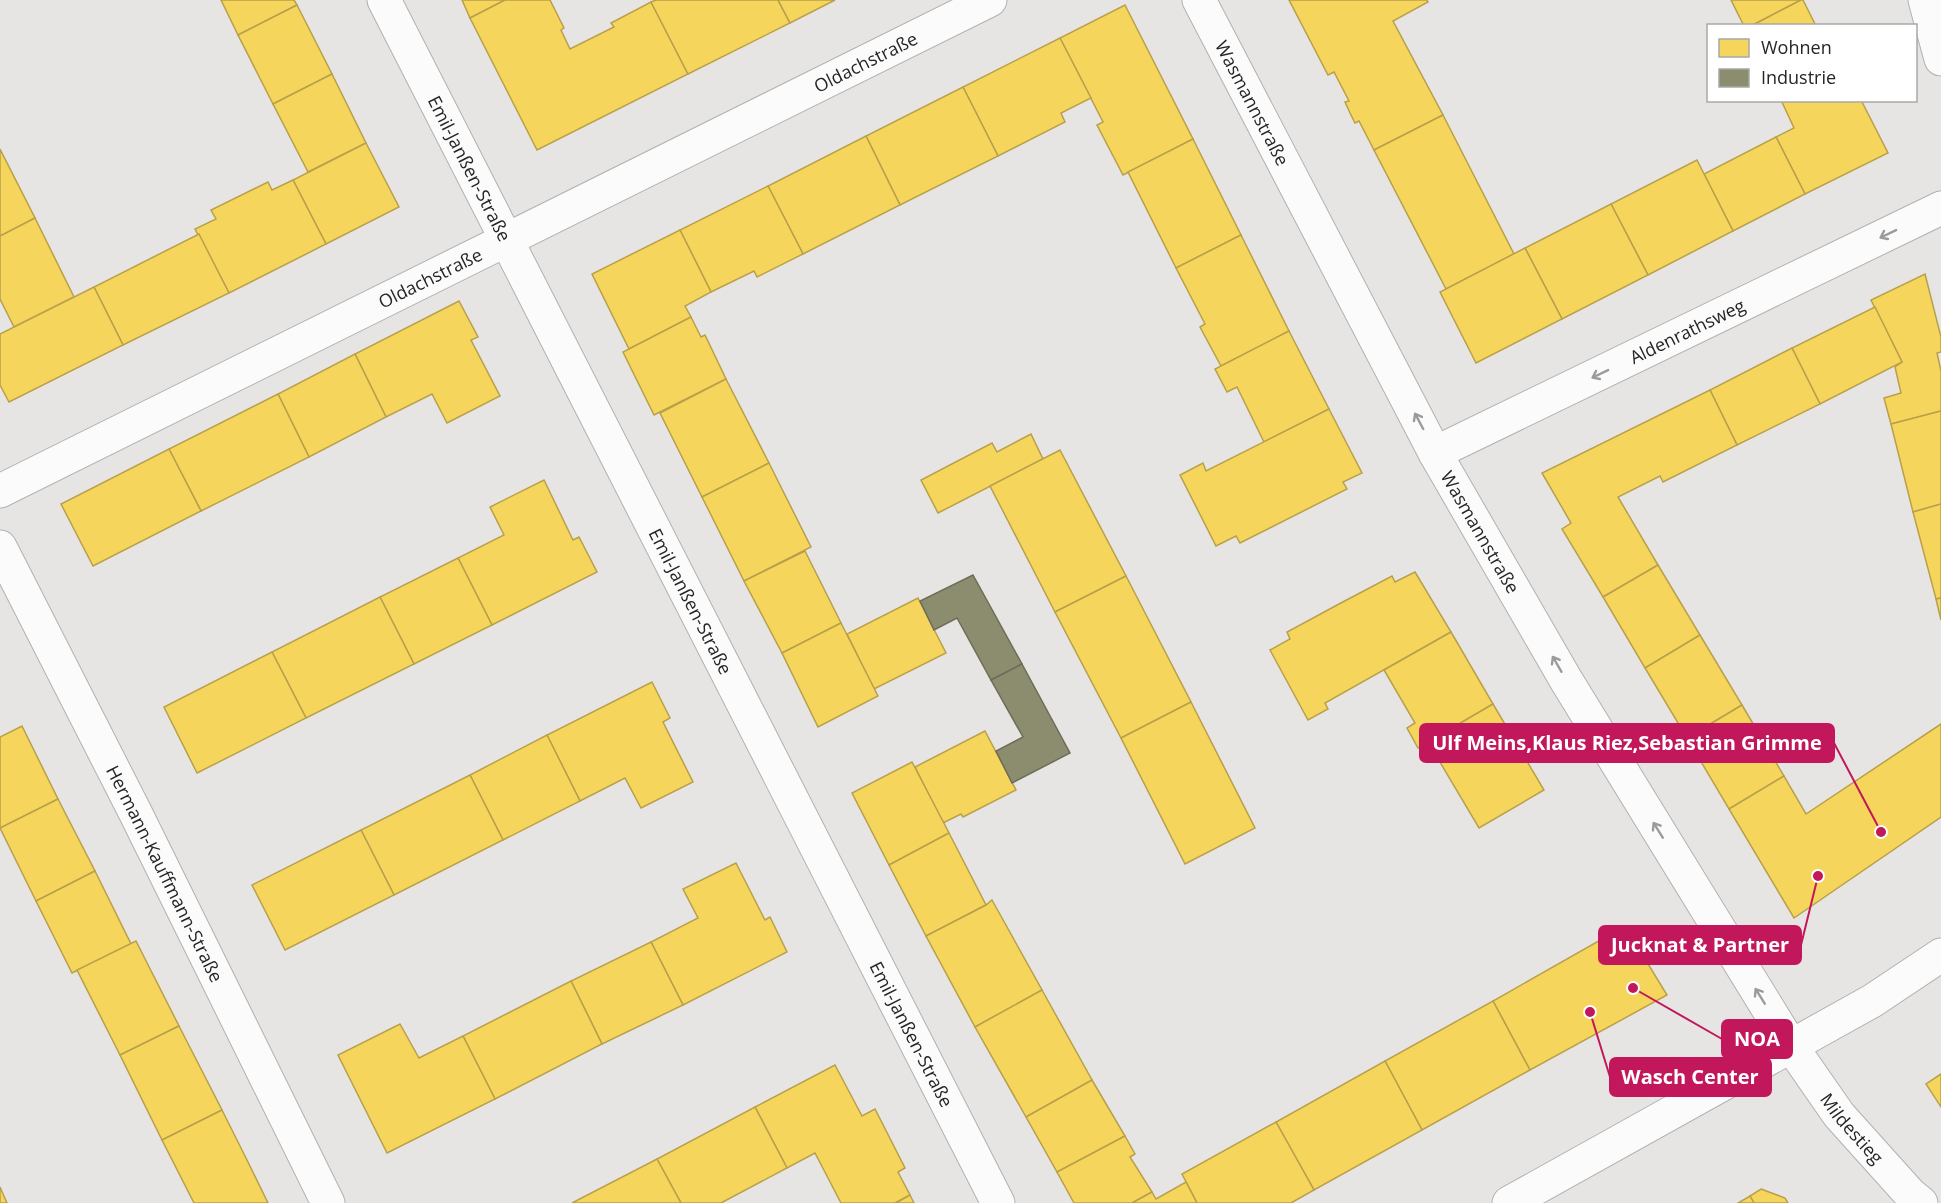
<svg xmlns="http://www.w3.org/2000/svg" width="1941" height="1203" viewBox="0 0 1941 1203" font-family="'Open Sans',sans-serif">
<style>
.homes{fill:#f6d55c;stroke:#b8a04b;stroke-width:1.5}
.industry{fill:#8c8c6e;stroke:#6d6d58;stroke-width:1.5}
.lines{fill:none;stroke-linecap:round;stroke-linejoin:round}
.minor-casing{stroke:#b2b1af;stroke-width:35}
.major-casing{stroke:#b2b1af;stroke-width:35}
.minor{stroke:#fbfbfb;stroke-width:33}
.major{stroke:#fbfbfb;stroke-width:33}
.oneway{stroke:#9b9b9a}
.labels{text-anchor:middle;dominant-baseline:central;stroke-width:6;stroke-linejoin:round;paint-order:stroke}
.street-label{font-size:18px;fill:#262523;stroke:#fff}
.leader{fill:none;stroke:#c2185b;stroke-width:2}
.callout-dot{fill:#c2185b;stroke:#fff;stroke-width:2}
.callout{fill:#c2185b;stroke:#c2185b;stroke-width:2}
.callout-label{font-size:20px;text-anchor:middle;font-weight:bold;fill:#fff}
</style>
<rect width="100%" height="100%" fill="#e7e5e3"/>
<g class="homes">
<polygon points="221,0 294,0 297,5 238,35"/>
<polygon points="462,0 505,0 470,18"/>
<polygon points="505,0 550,0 564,28 561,30 570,49 614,27 611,23 651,2 688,74 537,150 470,18"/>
<polygon points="656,0 778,0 790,23 688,74 651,2"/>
<polygon points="778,0 835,0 790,23"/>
<polygon points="1289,0 1427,0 1428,2 1393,21 1443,115 1374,150 1359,121 1355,123 1350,113 1345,102 1349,101 1334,72 1328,75"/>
<polygon points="1731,0 1801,0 1751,26 1744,26"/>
<polygon points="1801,0 1803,0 1816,26 1751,26"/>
<polygon points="297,5 332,74 273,104 238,35"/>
<polygon points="1125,5 1193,139 1123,175 1097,125 1103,122 1060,38"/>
<polygon points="1060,38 1091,98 1061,113 1065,122 998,156 963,87"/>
<polygon points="332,74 366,143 308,172 273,104"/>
<polygon points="963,87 998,156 900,205 866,136"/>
<polygon points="1781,100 1861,100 1888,153 1805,194 1776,137 1794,128"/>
<polygon points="1443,115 1514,254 1446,289 1374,150"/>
<polygon points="866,136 900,205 803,254 768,186"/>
<polygon points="1776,137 1805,194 1733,231 1704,174"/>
<polygon points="1193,139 1241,235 1176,268 1128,172"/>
<polygon points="366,143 399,207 326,244 293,180"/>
<polygon points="0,149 35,218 0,236"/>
<polygon points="1697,160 1733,231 1648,275 1611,204"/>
<polygon points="293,180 326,244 229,293 195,229 216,219 211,210 268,182 272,190"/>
<polygon points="768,186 803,254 757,277 754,271 711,292 680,230"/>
<polygon points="1611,204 1648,275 1562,319 1525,248"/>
<polygon points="35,218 74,297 14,327 0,299 0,236"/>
<polygon points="680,230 711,292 685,306 691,317 629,349 592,274"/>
<polygon points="199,234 229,293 123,345 94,287"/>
<polygon points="1241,235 1289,331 1221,366 1200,327 1205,324 1176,268"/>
<polygon points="1525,248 1562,319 1476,363 1440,292"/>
<polygon points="1925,274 1941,337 1941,352 1937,353 1941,371 1941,411 1891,424 1884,398 1901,393 1895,367 1902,362 1871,300"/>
<polygon points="94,287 123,345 9,402 0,385 0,334"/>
<polygon points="459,301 478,337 471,340 500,396 447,423 432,394 386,417 355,354"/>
<polygon points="1875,307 1902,362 1820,404 1792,348"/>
<polygon points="691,317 701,337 705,335 726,379 654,415 623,352"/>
<polygon points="1289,331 1329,409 1264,442 1237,387 1227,392 1215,369"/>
<polygon points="1792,348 1820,404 1737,445 1710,390"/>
<polygon points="355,354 386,417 309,457 278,394"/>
<polygon points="726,379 769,463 702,497 660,413"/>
<polygon points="1710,390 1737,445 1663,482 1660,476 1618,497 1658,565 1603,597 1562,529 1571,523 1542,473"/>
<polygon points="278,394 309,457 201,511 169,449"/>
<polygon points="1329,409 1362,473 1343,482 1347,489 1240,543 1236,536 1216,546 1180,475 1203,463 1206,471"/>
<polygon points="1941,411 1941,504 1913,512 1891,424"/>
<polygon points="1031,434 1043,459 938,513 921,480 992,443 997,452"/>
<polygon points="169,449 201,511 93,566 61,504"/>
<polygon points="1060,450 1126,576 1055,612 990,486"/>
<polygon points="769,463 811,547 744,581 702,497"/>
<polygon points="544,480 573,540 579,537 597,572 492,625 458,558 504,535 490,507"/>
<polygon points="1941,504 1941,598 1936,599 1913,512"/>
<polygon points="805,551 841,623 782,653 744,581"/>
<polygon points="458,558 492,625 414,664 380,597"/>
<polygon points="1658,565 1700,635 1645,668 1603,597"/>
<polygon points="1415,572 1451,632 1325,703 1328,709 1308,720 1270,650 1290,639 1287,632 1339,604 1392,576 1395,582"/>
<polygon points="1126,576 1191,702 1121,738 1055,612"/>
<polygon points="380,597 414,664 306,718 272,652"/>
<polygon points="918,598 946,653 874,689 847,634"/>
<polygon points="1941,598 1941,620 1936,599"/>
<polygon points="841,623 878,696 818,727 782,653"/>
<polygon points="1451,632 1493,704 1418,748 1407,728 1415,723 1384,670"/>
<polygon points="1700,635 1742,705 1687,738 1645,668"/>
<polygon points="272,652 306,718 197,773 164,707"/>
<polygon points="652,682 670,718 663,722 693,782 641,808 625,778 580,801 547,735"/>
<polygon points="1191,702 1255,828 1185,864 1121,738"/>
<polygon points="1493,704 1544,790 1479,828 1428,742"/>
<polygon points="1742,705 1784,776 1729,809 1687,738"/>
<polygon points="1941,724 1941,817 1794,918 1729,809 1784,776 1806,814"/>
<polygon points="22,726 58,799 0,828 0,737"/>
<polygon points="985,731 1016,790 963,817 961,814 943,823 915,767"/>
<polygon points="547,735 580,801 503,840 470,775"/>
<polygon points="912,762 949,833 889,865 852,793"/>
<polygon points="470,775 503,840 394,895 361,830"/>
<polygon points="58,799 95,871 36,901 0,828"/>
<polygon points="361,830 394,895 285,950 252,885"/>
<polygon points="949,833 986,905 926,936 889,865"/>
<polygon points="736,863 765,920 770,917 787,952 683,1005 651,942 698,918 683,889"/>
<polygon points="95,871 131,944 72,973 36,901"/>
<polygon points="992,900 1042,990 975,1027 926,936 986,905"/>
<polygon points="1625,926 1667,995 1530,1070 1493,1001"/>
<polygon points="136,941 179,1026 120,1055 77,970"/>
<polygon points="651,942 683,1005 602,1044 571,981"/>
<polygon points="571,981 602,1044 495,1099 463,1036"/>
<polygon points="1042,990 1092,1080 1026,1117 975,1027"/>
<polygon points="1493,1001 1530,1070 1422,1130 1385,1061"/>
<polygon points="400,1024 419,1058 463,1036 495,1099 387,1153 338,1055"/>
<polygon points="179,1026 222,1110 162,1140 120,1055"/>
<polygon points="1385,1061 1422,1130 1314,1190 1276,1122"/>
<polygon points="835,1065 862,1116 875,1109 905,1168 898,1172 910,1195 895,1203 841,1203 815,1153 787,1168 755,1107"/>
<polygon points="1941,1074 1941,1107 1926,1084"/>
<polygon points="1092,1080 1125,1136 1057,1172 1026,1117"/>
<polygon points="755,1107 787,1168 721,1203 681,1203 657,1159"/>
<polygon points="222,1110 247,1160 268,1203 194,1203 162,1140"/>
<polygon points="1276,1122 1314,1190 1291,1203 1197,1203 1182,1174"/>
<polygon points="1125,1136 1135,1154 1130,1157 1152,1192 1132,1203 1074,1203 1057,1172"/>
<polygon points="657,1159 681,1203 572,1203"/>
<polygon points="1186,1182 1197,1203 1132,1203 1152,1192 1156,1199"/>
<polygon points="0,1187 7,1203 0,1203"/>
<polygon points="1761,1189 1785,1198 1788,1203 1754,1203 1750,1196"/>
<polygon points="910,1195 914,1203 896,1203"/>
<polygon points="1750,1196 1754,1203 1738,1203"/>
</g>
<g class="industry">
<polygon points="973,575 1022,664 991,680 957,618 934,630 920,601"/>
<polygon points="1022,664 1070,753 1012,783 996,751 1023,737 991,680"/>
</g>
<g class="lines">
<defs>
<g id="minor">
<path id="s1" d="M384,0L998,1203"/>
<path id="s2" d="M1199,0L1435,453L1566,680L1791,1046L1839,1115L1910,1194L1921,1203"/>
<polyline points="1925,0 1941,59"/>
<path id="s3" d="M1435,453L1941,208"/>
<path id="s4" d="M0,491L990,0"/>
<path id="s5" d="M0,547L136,814L328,1203"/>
</g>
<polyline id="major" points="1509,1203 1872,1001 1941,955"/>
</defs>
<use href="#minor" class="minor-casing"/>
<use href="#major" class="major-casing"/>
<use href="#minor" class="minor"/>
<use href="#major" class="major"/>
</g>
<defs><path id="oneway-shaft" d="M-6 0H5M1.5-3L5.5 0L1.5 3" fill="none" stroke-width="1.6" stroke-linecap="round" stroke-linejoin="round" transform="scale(1.5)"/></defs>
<g class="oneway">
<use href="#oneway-shaft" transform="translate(1888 234) rotate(154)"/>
<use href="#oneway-shaft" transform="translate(1600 374) rotate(154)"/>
<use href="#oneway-shaft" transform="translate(1419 421) rotate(-118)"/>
<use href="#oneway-shaft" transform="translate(1557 664) rotate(-120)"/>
<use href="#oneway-shaft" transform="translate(1658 830) rotate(-122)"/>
<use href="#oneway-shaft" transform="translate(1760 996) rotate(-122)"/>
</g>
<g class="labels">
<g class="street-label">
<text stroke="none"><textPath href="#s4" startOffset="966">Oldachstraße</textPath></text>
<text stroke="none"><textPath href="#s2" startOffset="116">Wasmannstraße</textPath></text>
<text stroke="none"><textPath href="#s1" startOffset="189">Emil-Janßen-Straße</textPath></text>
<text stroke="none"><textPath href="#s4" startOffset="480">Oldachstraße</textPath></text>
<text stroke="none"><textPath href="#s3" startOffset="280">Aldenrathsweg</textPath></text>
<text stroke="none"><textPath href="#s2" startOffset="602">Wasmannstraße</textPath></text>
<text stroke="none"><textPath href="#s1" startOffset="675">Emil-Janßen-Straße</textPath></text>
<text stroke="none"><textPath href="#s5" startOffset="366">Hermann-Kauffmann-Straße</textPath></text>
<text stroke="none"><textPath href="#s1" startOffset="1161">Emil-Janßen-Straße</textPath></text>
<text stroke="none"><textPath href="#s2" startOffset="1305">Mildestieg</textPath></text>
</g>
</g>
<path class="leader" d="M1881 832L1834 743M1818 876L1801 945M1633 988L1722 1039M1590 1012L1610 1077"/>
<g class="callout-dot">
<circle cx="1881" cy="832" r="6"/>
<circle cx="1818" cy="876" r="6"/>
<circle cx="1633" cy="988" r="6"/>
<circle cx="1590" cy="1012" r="6"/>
</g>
<g class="callout">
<rect x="1420" y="724" width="414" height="38" rx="6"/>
<rect x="1599" y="926" width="202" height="38" rx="6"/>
<rect x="1722" y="1020" width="70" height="38" rx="6"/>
<rect x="1610" y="1058" width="161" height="38" rx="6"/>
</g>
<g class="callout-label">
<text x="1627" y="750">Ulf Meins,Klaus Riez,Sebastian Grimme</text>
<text x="1700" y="952">Jucknat &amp; Partner</text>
<text x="1757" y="1046">NOA</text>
<text x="1690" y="1084">Wasch Center</text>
</g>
<rect x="1707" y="24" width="210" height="78" fill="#ffffff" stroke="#a8a8a7" stroke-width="1.5"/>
<rect x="1719" y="39" width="30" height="18" fill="#f6d55c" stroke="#a8a8a7" stroke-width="1.5"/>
<text x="1761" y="54" font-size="18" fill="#262523">Wohnen</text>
<rect x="1719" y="69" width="30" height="18" fill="#8c8c6e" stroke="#a8a8a7" stroke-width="1.5"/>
<text x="1761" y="84" font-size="18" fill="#262523">Industrie</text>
</svg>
